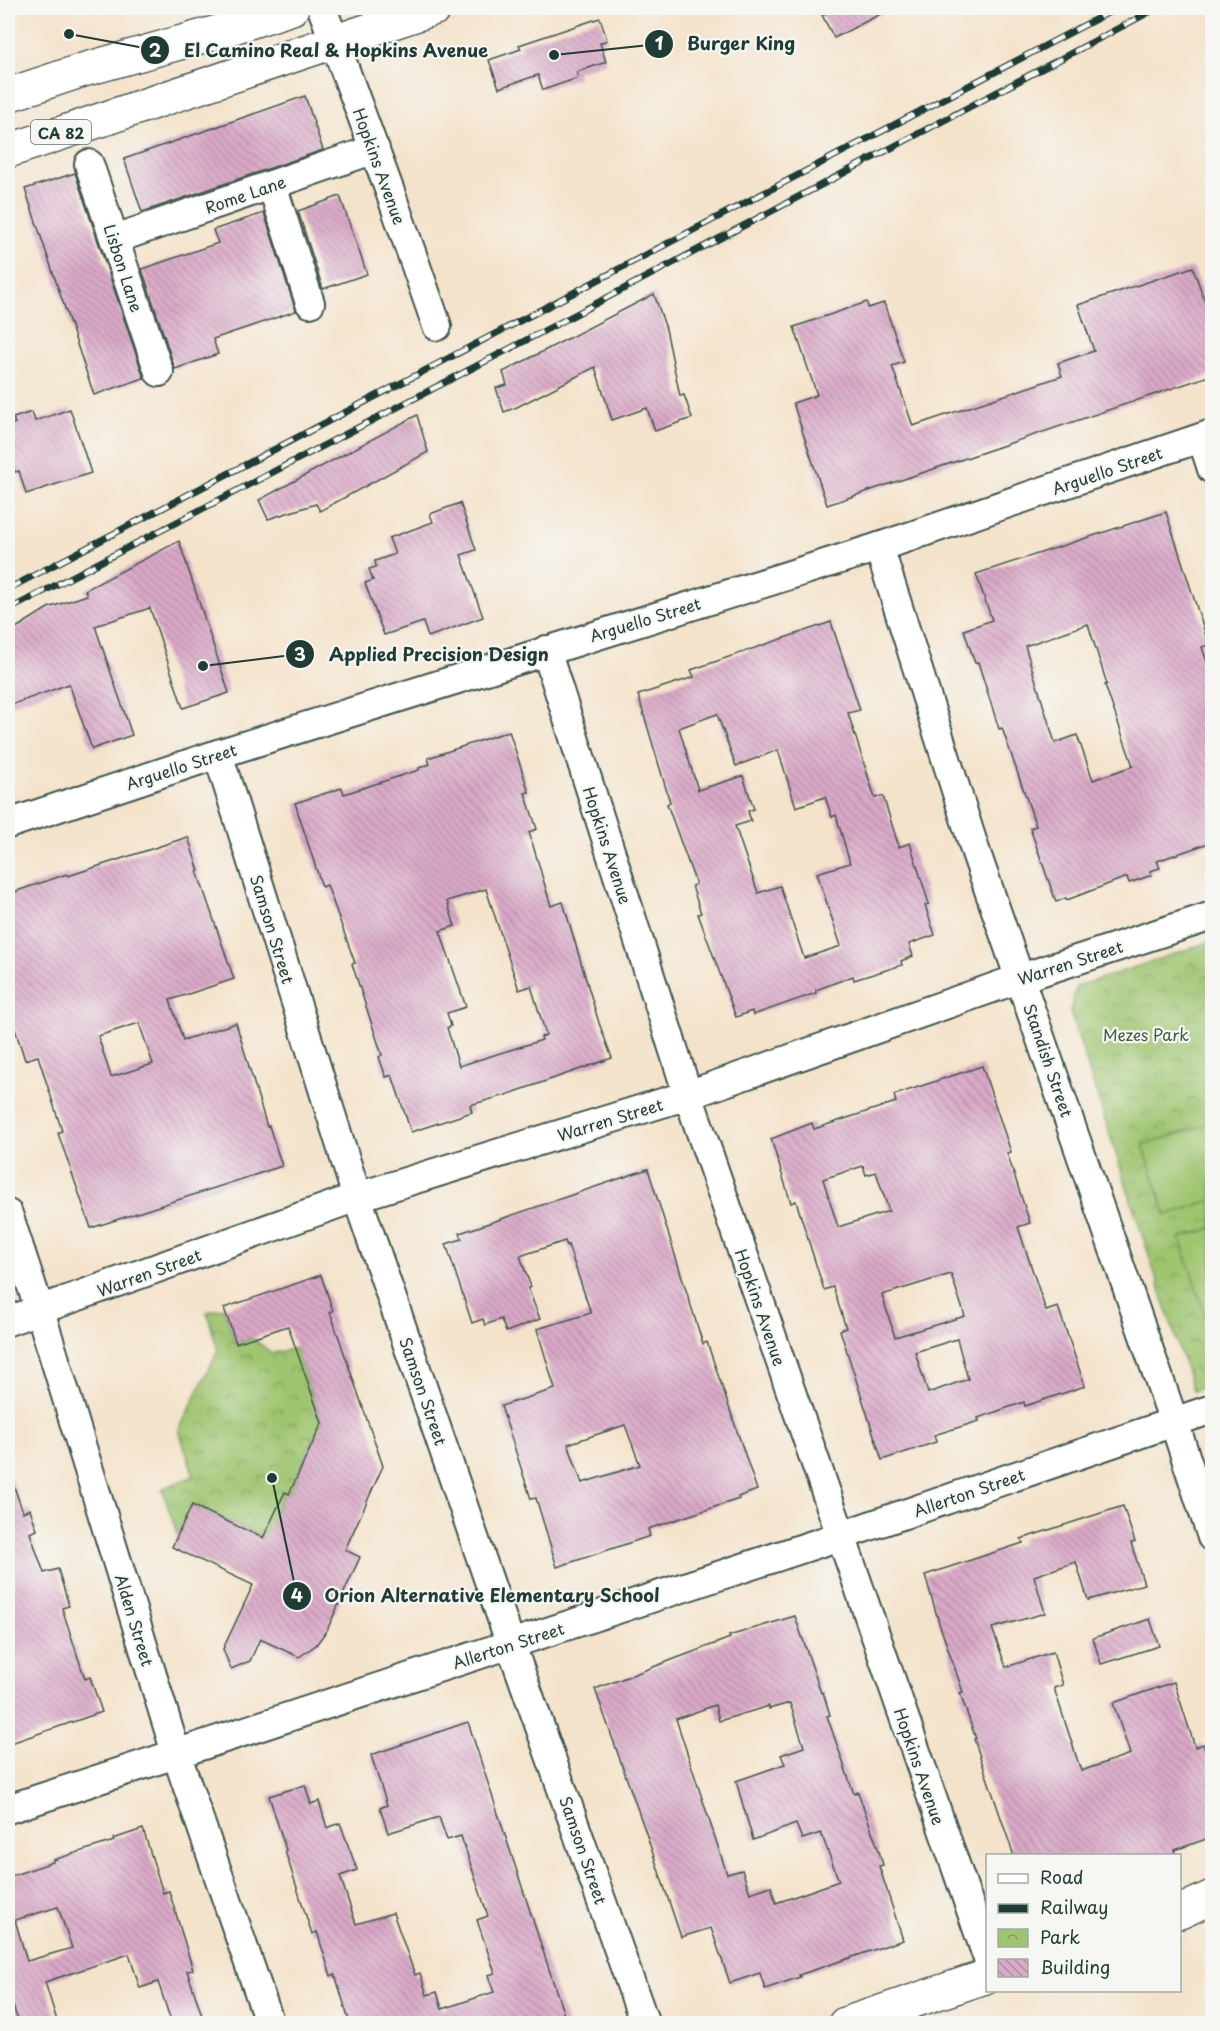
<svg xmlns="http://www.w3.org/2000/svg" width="1220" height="2031" viewBox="0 0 1220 2031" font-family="'Playpen Sans',sans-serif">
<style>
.park{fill:url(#park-crowns);stroke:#5f8152;stroke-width:1.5}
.pitch{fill:#9fc570;stroke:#5f8152;stroke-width:1.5}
.building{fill:url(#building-back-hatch);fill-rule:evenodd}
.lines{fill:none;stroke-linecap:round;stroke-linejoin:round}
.minor-casing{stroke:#3f564b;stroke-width:32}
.tertiary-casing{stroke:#3f564b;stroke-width:36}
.primary-casing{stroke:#3f564b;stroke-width:36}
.minor{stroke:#fff;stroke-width:28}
.tertiary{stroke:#fff;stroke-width:33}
.primary{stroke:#fff;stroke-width:33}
.rail-casing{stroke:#1f3d34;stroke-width:7}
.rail{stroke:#f6f6f2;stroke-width:4.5;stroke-dasharray:14;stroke-linecap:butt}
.labels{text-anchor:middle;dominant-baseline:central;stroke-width:4.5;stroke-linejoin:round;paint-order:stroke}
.shield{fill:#f6f6f2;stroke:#60746d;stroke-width:1.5}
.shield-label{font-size:15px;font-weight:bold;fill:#1f3d34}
.street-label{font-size:16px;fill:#1f3d34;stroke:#f6f6f2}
.park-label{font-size:16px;fill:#3f5f43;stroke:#f6f6f2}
.leader{fill:none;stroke:#1f3d34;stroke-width:2}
.callout-dot{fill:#1f3d34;stroke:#f6f6f2;stroke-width:2}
.mark-label{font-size:18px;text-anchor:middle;font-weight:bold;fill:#fff}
.callout-label{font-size:18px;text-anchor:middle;font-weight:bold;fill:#1f3d34;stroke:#f6f6f2;stroke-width:4.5;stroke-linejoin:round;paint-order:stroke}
</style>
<defs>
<pattern id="park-crowns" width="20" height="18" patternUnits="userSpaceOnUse" patternTransform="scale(1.5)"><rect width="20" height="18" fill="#9fc570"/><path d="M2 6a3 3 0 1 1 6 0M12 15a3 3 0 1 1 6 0" fill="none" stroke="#81a15d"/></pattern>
<pattern id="building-back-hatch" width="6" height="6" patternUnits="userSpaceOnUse" patternTransform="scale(1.5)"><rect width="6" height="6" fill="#daa9c8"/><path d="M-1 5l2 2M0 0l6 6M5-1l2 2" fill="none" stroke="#b08ba3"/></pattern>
</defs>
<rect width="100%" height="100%" fill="#f6f6f2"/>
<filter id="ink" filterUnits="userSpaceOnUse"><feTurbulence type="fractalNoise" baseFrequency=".0167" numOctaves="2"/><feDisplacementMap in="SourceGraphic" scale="12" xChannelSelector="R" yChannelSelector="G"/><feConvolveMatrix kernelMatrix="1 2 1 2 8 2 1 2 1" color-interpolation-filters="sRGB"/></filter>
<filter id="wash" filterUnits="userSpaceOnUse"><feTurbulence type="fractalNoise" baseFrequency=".008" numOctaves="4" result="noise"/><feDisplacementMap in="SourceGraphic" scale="24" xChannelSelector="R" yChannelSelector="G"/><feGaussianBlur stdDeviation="1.35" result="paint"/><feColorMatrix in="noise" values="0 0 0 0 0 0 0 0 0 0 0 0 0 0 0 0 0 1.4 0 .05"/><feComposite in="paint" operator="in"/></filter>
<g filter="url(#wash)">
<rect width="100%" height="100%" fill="#f4e3cb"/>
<g class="park">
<polygon points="1212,941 1212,1385 1193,1391 1070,1012 1076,987"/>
<polygon points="224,1308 236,1343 252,1338 272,1353 296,1348 323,1427 316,1435 289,1494 285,1492 275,1512 273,1542 192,1505 178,1536 162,1489 194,1476 179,1430 218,1350 207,1312"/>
</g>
<g class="pitch">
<polygon points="1212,1123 1212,1200 1166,1215 1143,1145"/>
<polygon points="1212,1228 1212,1329 1210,1330 1180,1238"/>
</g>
<g id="blocks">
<g class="building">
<polygon points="837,8 892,8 834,38 822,15"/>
<polygon points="600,18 607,40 600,43 606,62 577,72 578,78 543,90 538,75 499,88 489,60 521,49 519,45"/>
<polygon points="305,96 323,150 142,212 124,159"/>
<polygon points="75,173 144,378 94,395 25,189"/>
<polygon points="340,196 367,274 323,289 298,211"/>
<polygon points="264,213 296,311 213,339 218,354 175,369 142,269 218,243 213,230"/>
<polygon points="1193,267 1212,323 1212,375 827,505 793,403 817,395 794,327 867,302 868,308 884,303 904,362 892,366 913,426 1062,376 1058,363 1094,351 1078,305"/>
<polygon points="654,294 666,329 680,396 684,395 692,418 655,431 647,408 612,420 595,367 517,407 504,412 496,388 507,385 503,372"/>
<polygon points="70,409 91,473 26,494 19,471 15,472 8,450 8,426 15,423 13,418 32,412 35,421"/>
<polygon points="417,415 428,452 320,511 316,504 268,519 259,500"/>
<polygon points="460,503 476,550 461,555 483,617 428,637 423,622 384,635 365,583 373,580 369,569 376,567 375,561 395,554 389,538 433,522 430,514"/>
<path d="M1166,512L1209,645L1202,647L1212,677V842L1157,861L1160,868L1150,871L1152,875L1129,883L1127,877L1067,900L1066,898L1056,902L1030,828L1036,826L1002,728L999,729L978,662L975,663L964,630L992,620L976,574ZM1088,624L1107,684L1105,685L1133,766L1093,780L1077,735L1055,743L1025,646Z"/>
<polygon points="179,541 229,693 183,708 150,608 95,626 132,735 92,749 69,684 8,706 8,633 48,608 87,595 85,590"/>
<path d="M831,622L860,710L848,713L875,798L883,796L899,847L910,843L929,904L925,905L935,935L909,944L913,956L901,961L902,965L854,980L853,976L816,990V993L753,1015L752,1011L736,1017L698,914L701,913L692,886L696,884L667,804L670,802L638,695L694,677L691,670ZM717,714L736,766L778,750L796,807L825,797L832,817L836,815L850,863L817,873L841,946L804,958L780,886L758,893L735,826L751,821L748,811L754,809L743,776L698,790L679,728Z"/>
<path d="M509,731L529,792L525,793L537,829L529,832L551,906L563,902L599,1023L612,1058L506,1095L470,1105L472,1112L411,1132L392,1075L386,1077L379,1057L382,1055L352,964L355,963L327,885L322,887L295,803L342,788L344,794L419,770V768L430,764L428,758ZM486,889L519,990L531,986L546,1035L541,1037L542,1040L459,1066L447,1028L451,1026L447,1013L466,1007L440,931L455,926L447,901Z"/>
<path d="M188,837L199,871H197L234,979L170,1000L183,1040L236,1023L267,1127L269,1126L282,1166L91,1228L58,1133L62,1131L38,1056L25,1060L8,1007V894L67,874L68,876ZM139,1023L153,1064L111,1077L98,1036Z"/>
<path d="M982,1066L1011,1152L1007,1153L1030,1223L1018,1227L1046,1311L1058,1307L1085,1386L1025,1406L1024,1402L978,1418L979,1421L934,1435L936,1442L882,1460L840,1330L846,1328L833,1287L824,1290L796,1201L791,1203L771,1139L812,1123L814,1129L896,1102L894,1095ZM863,1166L866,1175L876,1172L889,1211L838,1227L823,1179ZM951,1274L965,1316L895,1337L882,1295ZM957,1339L968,1379L928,1393L915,1352Z"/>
<path d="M648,1169L703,1344L707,1342L757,1490L738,1497L739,1499L648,1529L650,1536L557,1567L536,1498L531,1499L501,1406L555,1389L537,1329L591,1313L568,1245L567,1246L565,1241L520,1256L531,1287L528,1288L540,1319L506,1332L501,1319L485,1325L483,1319L472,1323L446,1244L462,1239L460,1233ZM625,1425L640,1465L582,1483L568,1444Z"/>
<polygon points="321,1275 333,1311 330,1312 383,1466 345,1550 360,1557 327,1630 316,1645 299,1657 260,1639 250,1661 231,1669 223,1649 253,1585 172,1547 192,1505 263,1538 285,1492 289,1494 322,1423 288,1326 236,1343 224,1308"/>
<polygon points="8,1478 11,1478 23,1512 30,1509 37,1530 30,1533 44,1573 58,1569 69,1606 62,1608 85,1679 90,1677 102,1712 8,1744 8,1639 12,1637 8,1621"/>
<polygon points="1123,1506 1135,1542 1131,1543 1144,1584 1088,1600 1076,1562 1034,1576 1045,1613 992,1628 1006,1667 1053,1652 1063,1685 1054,1688 1081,1771 1130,1754 1113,1703 1174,1682 1195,1747 1203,1744 1212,1773 1212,1837 1175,1850 1177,1856 1014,1856 974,1739 976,1739 960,1693 963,1692 939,1623 925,1575 1023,1543 1021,1539"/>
<path d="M795,1616L821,1693L823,1692L830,1715L827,1716L854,1794L858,1792L878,1848L883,1865L879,1866L903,1940L799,1975L800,1977L765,1989L760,1973L730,1983L711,1928L681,1937L646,1833L595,1689L730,1638L729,1636ZM790,1703L804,1747L781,1755L785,1764L736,1781L753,1840L796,1824L802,1839L821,1833L839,1881L776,1903L771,1886L750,1893L742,1870L727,1874L676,1719L715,1705L719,1721L769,1706V1709Z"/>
<polygon points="1150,1619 1159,1646 1101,1664 1093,1638"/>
<polygon points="468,1722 567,2024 350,2024 335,1974 331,1976 317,1932 312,1934 285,1851 286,1850 269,1796 305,1785 311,1804 319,1801 327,1828 340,1823 357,1870 340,1876 356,1924 393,1913 415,1975 420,1973 427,1995 437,1992 442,2009 494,1992 488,1975 495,1973 477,1920 488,1916 461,1836 447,1840 439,1817 388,1833 380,1808 387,1805 371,1755"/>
<path d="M143,1829L163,1893L169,1891L193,1970L187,1971L205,2024H172L158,1982L140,1988L129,1954L45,1982L58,2024H19L8,1991V1877L53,1862V1860L114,1841L113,1839ZM58,1907L72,1948L27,1961L15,1920Z"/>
</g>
</g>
</g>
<g filter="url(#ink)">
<use href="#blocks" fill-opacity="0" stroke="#3f564b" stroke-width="1.5"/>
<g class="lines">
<defs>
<g id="minor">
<polyline points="322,8 389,189 437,326"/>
<polyline points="89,164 159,372"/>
<polyline points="272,185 310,303"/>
<polyline points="115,239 375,149"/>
<polyline points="1202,438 1212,469"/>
<polyline points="879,547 975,850 1174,1422 1212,1537"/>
<polyline points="546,650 688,1095 988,1959"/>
<polyline points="218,754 357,1197 511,1645 645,2024"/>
<polyline points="8,824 218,754 879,547 1212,434"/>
<polyline points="8,1214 40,1311 176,1753 270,2024"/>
<polyline points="8,1321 357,1197 688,1095 1021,978 1212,916"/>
<polyline points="8,1809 840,1536 1212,1409"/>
</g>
<g id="tertiary">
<polyline points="1180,1912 1212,1897"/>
<polyline points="845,2024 988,1976"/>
</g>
<g id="primary">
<polyline points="8,95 83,70 218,32 292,8"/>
<polyline points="8,151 435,8"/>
</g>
</defs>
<use href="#minor" class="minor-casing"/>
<use href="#tertiary" class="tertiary-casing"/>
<use href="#primary" class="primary-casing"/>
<use href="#minor" class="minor"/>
<use href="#tertiary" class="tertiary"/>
<use href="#primary" class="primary"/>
<defs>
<g id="rail">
<polyline points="8,589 1117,8"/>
<polyline points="8,610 559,323 1157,8"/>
</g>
</defs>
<use href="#rail" class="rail-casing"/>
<use href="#rail" class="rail"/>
</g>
</g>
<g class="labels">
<rect class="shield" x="31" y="120" width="60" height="24" rx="4.5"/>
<g class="shield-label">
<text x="61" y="132">CA 82</text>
</g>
<g class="street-label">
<text transform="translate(380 166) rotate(70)">Hopkins Avenue</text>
<text transform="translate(245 194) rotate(-19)">Rome Lane</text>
<text transform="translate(124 268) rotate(72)">Lisbon Lane</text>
<text transform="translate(1107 470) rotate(-19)">Arguello Street</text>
<text transform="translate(645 619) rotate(-17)">Arguello Street</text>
<text transform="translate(181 766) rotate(-18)">Arguello Street</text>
<text transform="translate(608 845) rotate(72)">Hopkins Avenue</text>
<text transform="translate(273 929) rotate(73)">Samson Street</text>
<text transform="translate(1070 962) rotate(-18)">Warren Street</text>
<text transform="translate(1049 1060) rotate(71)">Standish Street</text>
<text transform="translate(610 1119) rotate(-17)">Warren Street</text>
<text transform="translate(149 1272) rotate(-20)">Warren Street</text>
<text transform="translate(761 1307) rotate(71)">Hopkins Avenue</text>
<text transform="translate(424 1391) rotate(71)">Samson Street</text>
<text transform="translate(969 1492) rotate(-19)">Allerton Street</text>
<text transform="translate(135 1620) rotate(73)">Alden Street</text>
<text transform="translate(508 1645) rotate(-18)">Allerton Street</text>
<text transform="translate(920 1766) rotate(71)">Hopkins Avenue</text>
<text transform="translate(584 1850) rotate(71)">Samson Street</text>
</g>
<g class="park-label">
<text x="1146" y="1034">Mezes Park</text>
</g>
</g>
<path class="leader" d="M554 55L659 44M69 34L155 50M203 666L300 654M272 1478L297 1596"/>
<g class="callout-dot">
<circle cx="554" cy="55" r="6"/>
<circle cx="69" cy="34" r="6"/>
<circle cx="203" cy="666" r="6"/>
<circle cx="272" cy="1478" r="6"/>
<circle cx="659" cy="44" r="15"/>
<circle cx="155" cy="50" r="15"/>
<circle cx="300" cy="654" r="15"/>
<circle cx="297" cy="1596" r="15"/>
</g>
<g class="mark-label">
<text x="659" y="50">1</text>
<text x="155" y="57">2</text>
<text x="300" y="661">3</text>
<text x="297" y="1602">4</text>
</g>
<g class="callout-label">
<text x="741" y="50">Burger King</text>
<text x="336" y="57">El Camino Real &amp; Hopkins Avenue</text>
<text x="439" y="661">Applied Precision Design</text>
<text x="492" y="1602">Orion Alternative Elementary School</text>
</g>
<rect width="1220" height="2031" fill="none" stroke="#f6f6f2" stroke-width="30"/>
<rect x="986" y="1854" width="195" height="138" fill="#f6f6f2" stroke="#a0aca6" stroke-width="1.5"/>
<rect x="998" y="1874" width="30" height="9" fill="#ffffff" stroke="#a0aca6" stroke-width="1.5"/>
<text x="1040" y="1884" font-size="18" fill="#1f3d34">Road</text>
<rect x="998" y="1904" width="30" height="9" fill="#1f3d34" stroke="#a0aca6" stroke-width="1.5"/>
<text x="1040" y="1914" font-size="18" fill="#1f3d34">Railway</text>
<rect x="998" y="1929" width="30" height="18" fill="url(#park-crowns)" stroke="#a0aca6" stroke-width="1.5"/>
<text x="1040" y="1944" font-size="18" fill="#1f3d34">Park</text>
<rect x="998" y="1959" width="30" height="18" fill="url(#building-back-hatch)" stroke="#a0aca6" stroke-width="1.5"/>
<text x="1040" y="1974" font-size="18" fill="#1f3d34">Building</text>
</svg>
